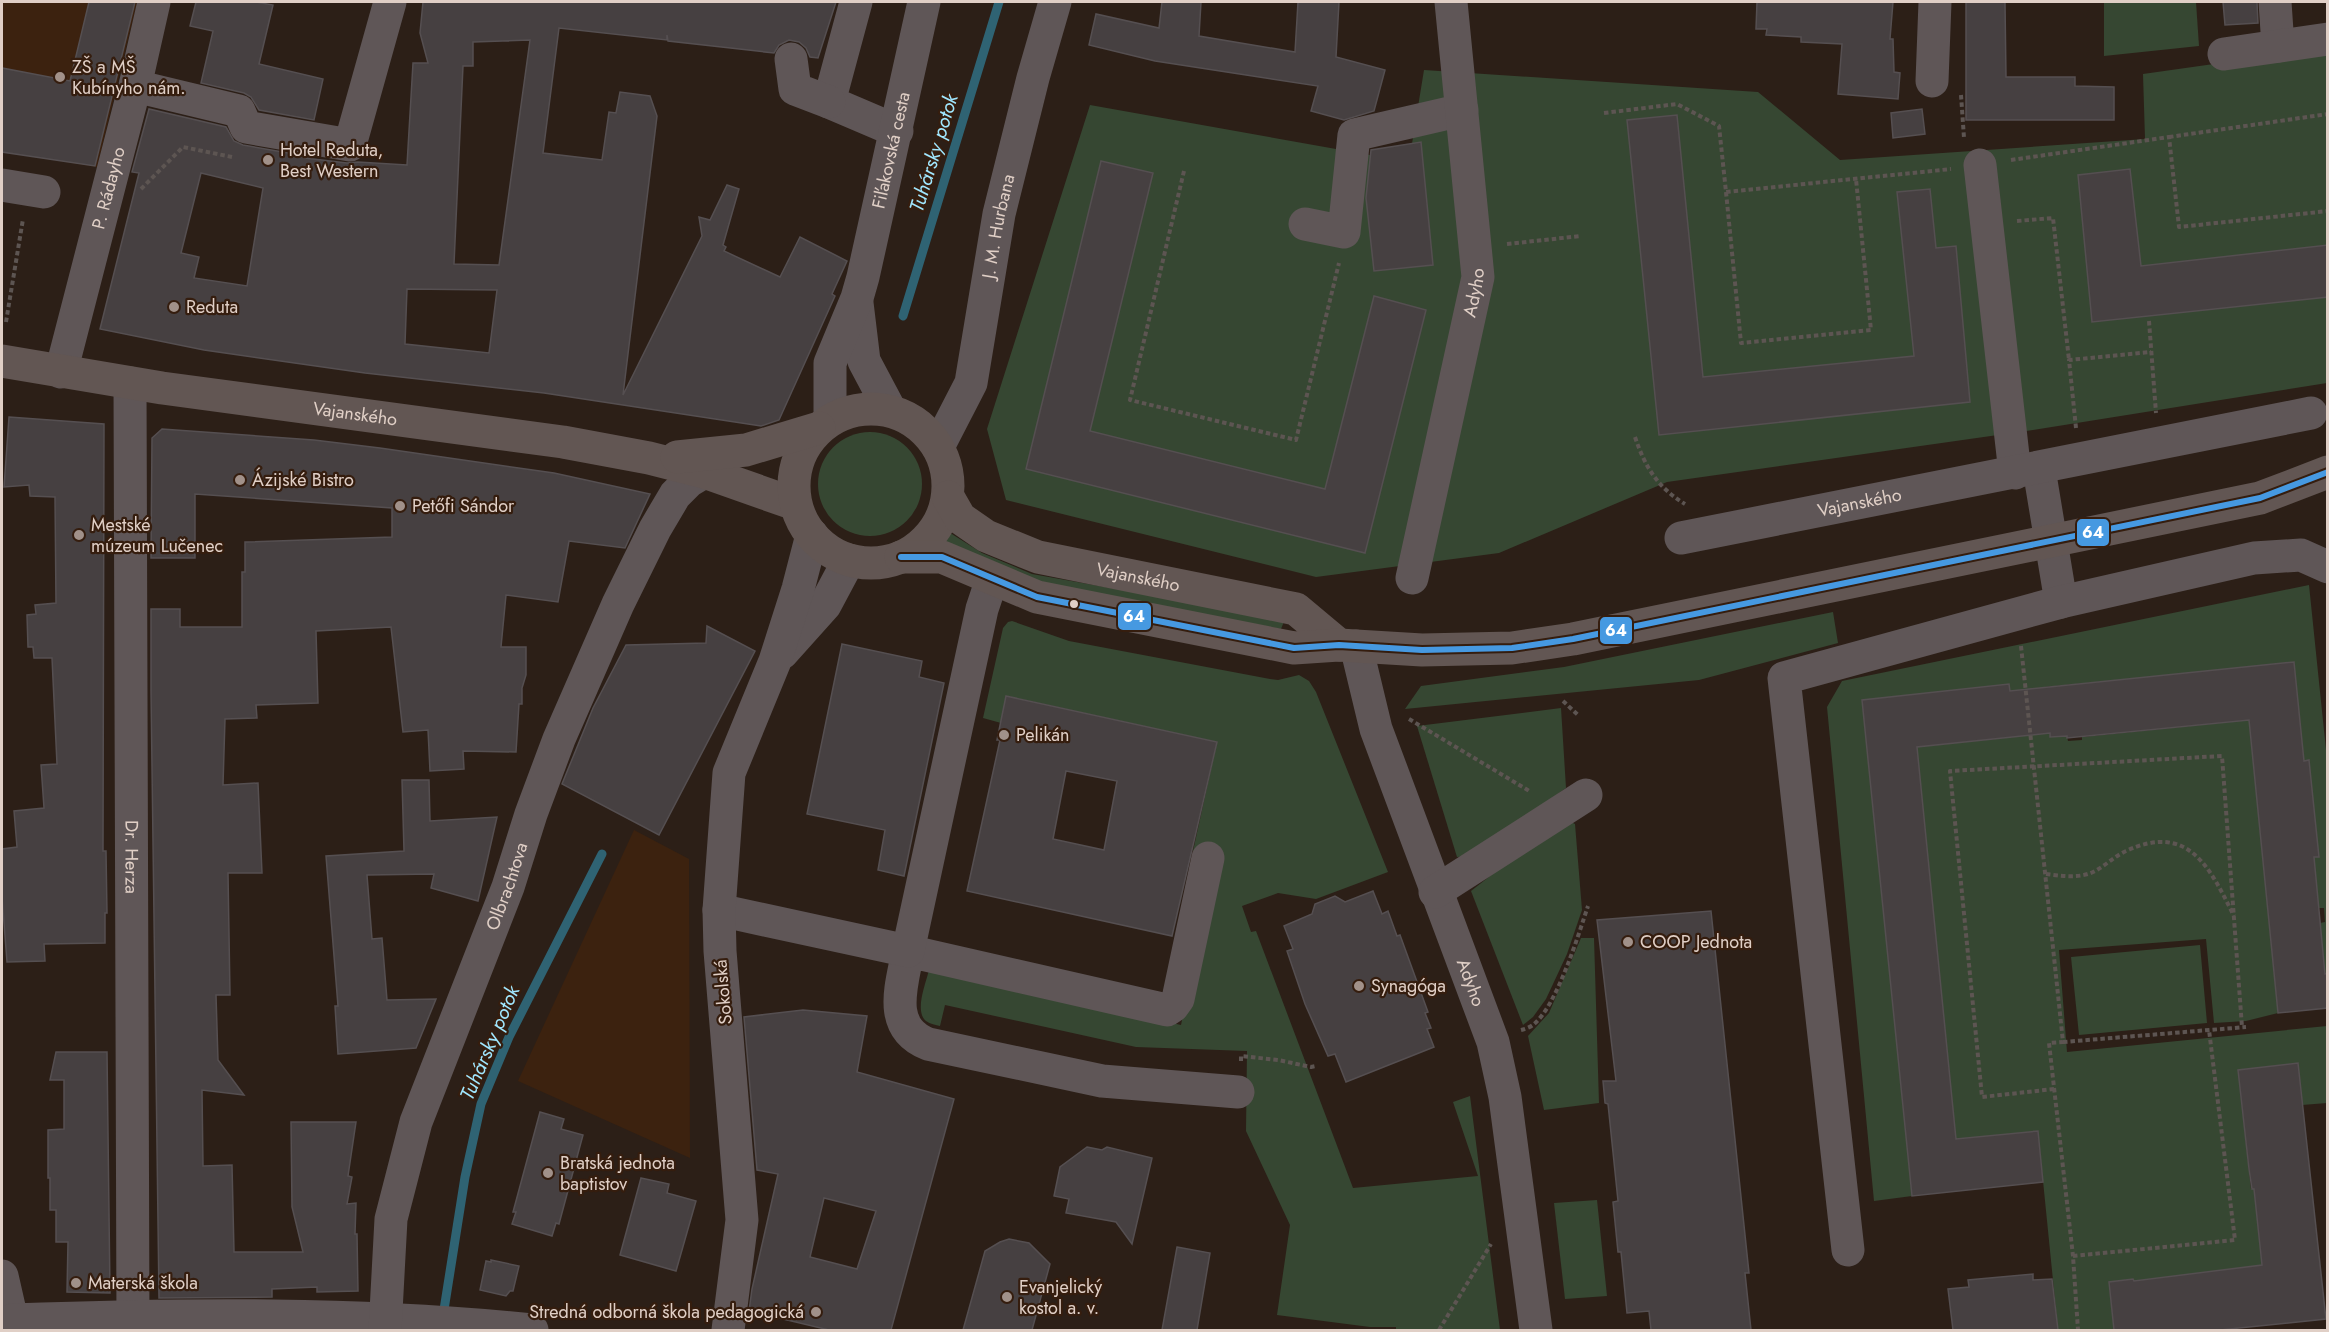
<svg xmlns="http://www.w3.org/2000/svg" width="2329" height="1332" viewBox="0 0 2329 1332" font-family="Jost,sans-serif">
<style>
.built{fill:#3c220f}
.green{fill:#364732}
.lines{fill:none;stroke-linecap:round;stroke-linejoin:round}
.stream{stroke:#2f6373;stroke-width:9}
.building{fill:#464041;stroke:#554f51;stroke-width:1.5;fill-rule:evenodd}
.path{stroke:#5d5552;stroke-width:4;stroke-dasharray:4.5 3;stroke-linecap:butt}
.minor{stroke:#5f5657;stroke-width:33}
.major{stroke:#625653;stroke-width:33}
.bus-1-casing{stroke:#351d0e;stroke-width:10}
.bus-1{stroke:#4699e1;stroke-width:6}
.poi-dot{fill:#a19189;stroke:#351d0e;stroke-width:2}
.bus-dot{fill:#e0cfc6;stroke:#351d0e;stroke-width:2}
.labels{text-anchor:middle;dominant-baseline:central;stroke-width:4.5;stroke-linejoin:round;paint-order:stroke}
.poi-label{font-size:18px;fill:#e0cfc6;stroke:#351d0e;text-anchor:start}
.street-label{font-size:18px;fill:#e0cfc6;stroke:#351d0e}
.water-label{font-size:20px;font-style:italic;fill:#a0e7ff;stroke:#351d0e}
.line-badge{stroke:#351d0e;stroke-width:2}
.badge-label{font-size:16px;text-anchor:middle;font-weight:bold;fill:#fff}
</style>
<rect width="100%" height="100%" fill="#2c1f17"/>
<g class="built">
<polygon points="2,2 137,2 97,167 2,152"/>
<polygon points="634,830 689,859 690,1158 518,1081"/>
</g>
<g class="green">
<polygon points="2104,2 2196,2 2199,46 2104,56"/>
<polygon points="2327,48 2327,383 2033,430 1667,482 1499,553 1316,577 1006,500 987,429 1090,105 1409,162 1424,70 1758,92 1840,160 2145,139 2143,74"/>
<circle cx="870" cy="484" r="52"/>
<polygon points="947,531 982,553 1032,574 1285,619 1281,629 1030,583 978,561 939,538"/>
<polygon points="2309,585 2328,769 2327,973 2325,974 2320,923 2325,922 2324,908 2318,908 2314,857 2318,857 2309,761 2304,761 2294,663 2045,687 2050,737 2067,736 2068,741 2082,740 2082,737 2249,720 2278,1013 2246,1021 2214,1023 2206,939 2059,950 2067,1052 2327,1026 2327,1103 2302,1105 2298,1063 2238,1070 2251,1189 2254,1189 2262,1265 2134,1281 2133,1279 2109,1282 2114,1330 2058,1330 2038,1131 1956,1139 1917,747 2014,737 1908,695 1862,700 1912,1196 1874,1201 1827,707 1842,681"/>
<polygon points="1833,612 1838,643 1699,680 1405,709 1421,686 1564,667"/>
<path d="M1012,621L1069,641L1270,679L1278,680L1299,675L1309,681L1316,692L1388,872L1316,899L1278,893L1242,906L1251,932L1256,931L1353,1188L1478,1176L1453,1102L1470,1096L1500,1330H1396V1327H1370L1277,1315L1290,1225L1246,1131L1247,1051L1136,1047L945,1005L940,1026C936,1025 930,1024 926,1021C914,1011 926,983 929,970L1181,1025L1217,855L1193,851L1217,742L1007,696L1001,723L983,718L1003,628L1008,622Z"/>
<polygon points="1561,708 1566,788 1471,856 1457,857 1417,726"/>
<polygon points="1569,821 1575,824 1582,910 1567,954 1546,999 1533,1017 1523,1025 1471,891 1555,825"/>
<polygon points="1581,938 1594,938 1599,1103 1544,1110 1528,1036 1549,1013"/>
<polygon points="2200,945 2207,1023 2079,1035 2071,957"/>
<polygon points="1597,1200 1607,1296 1565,1299 1554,1203"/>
</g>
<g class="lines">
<g class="stream">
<polyline points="903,316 999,2"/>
<polyline points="443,1316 465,1177 481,1104 509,1037 602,854"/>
</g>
</g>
<g class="building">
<polygon points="89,2 135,2 95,166 2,152 2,68 70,81"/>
<polygon points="196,2 256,2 273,5 259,64 323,79 314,120 259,110 251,97 244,93 201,83 213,31 190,26"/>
<path d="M423,2H836L818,58L810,57L806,48L799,42L789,40L779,45L774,53L668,41L667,35V40L559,28L543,153L602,160L609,112L616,113L620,92L650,96L657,116L623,395L702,236L699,217L710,220L727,185L739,189L723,245L726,247L724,251L780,277L800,237L847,261L832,294L835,296L779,420L761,426L544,393L365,373L204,350L100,329L139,173L132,172L149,109L226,127L234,141L243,145L305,156V158L347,163L358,162L407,165L413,63H428L420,33ZM530,40L499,265L454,264L463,66H473V42ZM201,173L263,188L247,286L194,278L199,257L181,253ZM407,289L497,290L489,353L405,344Z"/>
<polygon points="1162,2 1201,2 1199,36 1295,52 1298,2 1339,2 1336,57 1385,70 1374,111 1344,120 1311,111 1318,86 1155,61 1089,45 1096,14 1159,28"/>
<polygon points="1757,2 1893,2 1890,39 1893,39 1894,72 1900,73 1898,99 1838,94 1842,44 1801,42 1801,37 1766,35 1767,29 1756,29"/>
<polygon points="1966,2 2005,2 2006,77 2075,77 2075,86 2114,87 2114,120 1966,120"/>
<polygon points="2223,2 2257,2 2258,23 2225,25"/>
<polygon points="1922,109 1925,134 1893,138 1891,113"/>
<polygon points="1677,115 1703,377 1914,356 1897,192 1930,189 1936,248 1956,246 1970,402 1659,435 1627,120"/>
<polygon points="1421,142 1433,265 1374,271 1366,198 1371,150"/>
<polygon points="1101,161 1153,173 1090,431 1325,489 1374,296 1426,310 1365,553 1026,469"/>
<polygon points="2130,169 2141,266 2328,245 2328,297 2092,322 2078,175"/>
<polygon points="9,417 104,424 103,851 106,851 107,913 105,913 105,943 44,944 45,961 7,962 2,897 2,849 17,847 14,811 44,808 41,765 57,764 52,658 34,658 33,647 28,647 27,615 36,614 35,605 56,603 55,497 30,496 29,485 4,487"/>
<polygon points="162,429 314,440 380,448 554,473 650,494 625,548 569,541 558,602 506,595 501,647 526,647 526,675 522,688 522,704 519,704 516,752 463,751 464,769 430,771 428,730 403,732 391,627 316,631 318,703 256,705 257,718 225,719 223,785 258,783 262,873 228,873 230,995 216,995 218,1060 244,1095 202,1090 203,1166 232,1165 234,1252 303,1252 292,1207 291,1122 356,1122 348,1176 352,1177 347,1204 356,1203 355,1234 357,1234 358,1291 317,1292 317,1287 272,1289 272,1297 159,1298 151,691 151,609 180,609 180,627 242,627 242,572 245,572 245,542 392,537 392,508 195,494 195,558 151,558 152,438"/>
<polygon points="707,626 755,651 659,835 562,784 593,708 626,645 706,643"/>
<polygon points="842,644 922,661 919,677 944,683 904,876 878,870 885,830 807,814"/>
<polygon points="2294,662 2304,761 2309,760 2319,857 2314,857 2325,974 2328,973 2328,1008 2278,1013 2249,720 2067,738 2067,736 2050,737 2050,733 1917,747 1956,1139 2038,1131 2043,1182 1912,1196 1862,700 2009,684 2010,691"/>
<path d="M1006,696L1217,742L1172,936L967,891L1000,740H997ZM1066,771L1117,781L1104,850L1053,839Z"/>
<polygon points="402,780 429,780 430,821 497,817 478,901 431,888 434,874 367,875 372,939 382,938 387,1000 436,999 416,1048 338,1054 335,1006 338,1006 326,856 404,851"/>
<polygon points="1373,891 1382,914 1388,911 1397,936 1400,935 1428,1012 1425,1013 1431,1028 1427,1029 1434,1047 1346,1082 1335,1054 1328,1056 1305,1004 1287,951 1293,949 1284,926 1312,914 1315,904 1335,896 1345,902"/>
<polygon points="1711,911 1749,1273 1745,1273 1751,1330 1651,1330 1649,1311 1627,1313 1621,1252 1618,1252 1613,1202 1618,1201 1608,1104 1605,1103 1603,1081 1616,1081 1597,920"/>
<path d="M803,1010L867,1016L857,1072L954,1099L891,1330H829L749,1311L752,1289L778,1174L757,1170L744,1017ZM824,1198L876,1211L857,1269L810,1257Z"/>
<polygon points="56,1052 107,1052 110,1293 67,1292 68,1242 56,1242 56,1210 50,1210 50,1178 48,1178 48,1130 64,1129 64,1080 50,1080"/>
<polygon points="2298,1063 2326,1319 2220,1330 2114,1330 2109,1282 2133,1279 2134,1281 2262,1265 2254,1189 2252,1189 2249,1169 2238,1070"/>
<polygon points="540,1112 564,1119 561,1129 583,1135 559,1224 556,1223 552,1236 512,1224 516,1212 513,1212"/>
<polygon points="1087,1147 1102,1150 1107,1147 1152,1158 1132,1244 1116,1222 1066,1213 1069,1199 1054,1196 1060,1167"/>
<polygon points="641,1178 669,1184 667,1193 696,1201 676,1271 620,1255"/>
<polygon points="1009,1239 1029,1243 1050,1264 1032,1330 963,1330 985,1251 1000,1242"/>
<polygon points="1177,1247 1210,1253 1197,1330 1162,1330"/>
<polygon points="491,1260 519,1266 513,1291 510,1291 506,1296 480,1290 486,1261 491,1262"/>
<polygon points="2033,1274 2033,1280 2052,1279 2058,1330 1953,1330 1948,1289 1969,1287 1968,1280"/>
</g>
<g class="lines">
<g class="path">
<polyline points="1961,95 1964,138"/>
<polyline points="1604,113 1677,104 1719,126 1726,192 1951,169"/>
<polyline points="2169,137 2328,114"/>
<polyline points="2011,160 2169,137 2179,227 2328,211"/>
<polyline points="1184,171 1130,400 1296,440 1339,263"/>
<polyline points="141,189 183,147 232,157"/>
<polyline points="1726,192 1741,343 1871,330 1856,179"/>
<polyline points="2017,221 2053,218 2069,360"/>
<polyline points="1507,244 1581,236"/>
<polyline points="2149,321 2156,413"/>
<polyline points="6,322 23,219"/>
<polyline points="2076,428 2069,360 2151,352"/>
<path d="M1635,437C1645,467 1658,488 1685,504"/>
<polyline points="2021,646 2063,1042 2049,1043 2073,1256 2078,1330"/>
<polyline points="1563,701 1578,715"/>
<polyline points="1409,719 1531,792"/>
<path d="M2046,874C2062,876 2080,879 2095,871C2106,865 2115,856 2126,851C2189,822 2210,868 2234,916"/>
<path d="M1521,1030C1525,1029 1531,1027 1534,1024C1557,1005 1578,936 1588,906"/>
<polyline points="2063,1042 2246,1027"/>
<polyline points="1241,1061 1241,1056 1278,1060 1311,1067 1316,1066"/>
<polyline points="2054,1089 1982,1097 1950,771 2222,756 2242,1027"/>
<polyline points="2073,1256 2235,1240 2209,1030"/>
<polyline points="1439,1330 1491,1244"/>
</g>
<g class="minor">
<polyline points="856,2 829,102 897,131"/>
<polyline points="2275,2 2278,46"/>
<polyline points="2224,54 2328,39"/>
<polyline points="791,59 795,89 829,102"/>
<polyline points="1932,81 1935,2"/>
<polyline points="135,86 239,111 246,127 350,145 390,2"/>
<polyline points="1980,165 2015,473"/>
<polyline points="2,185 44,192"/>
<polyline points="1305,224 1344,232 1354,135 1462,110"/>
<polyline points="857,303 864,361 890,410"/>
<path id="s1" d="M61,372L135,86L154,2"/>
<path id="s2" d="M130,383L133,1330"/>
<path id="s3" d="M830,420V363L857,298L863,277L924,2"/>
<path id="s4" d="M938,447L971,383L999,214L1033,78L1055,2"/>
<polyline points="2039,469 2061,602"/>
<path id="s5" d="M1681,538L2311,413"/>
<path id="s6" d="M1412,578L1478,277L1451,2"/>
<path id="s7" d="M1356,646L1376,729L1493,1042L1505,1097L1536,1330"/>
<polyline points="782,653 825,605 849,560"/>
<path d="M1208,858L1178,999L1173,1006L1167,1010L908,951C902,985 886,1027 928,1044L1102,1081L1238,1092"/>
<polyline points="1435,892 1586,795"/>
<polyline points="719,910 908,951 982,609 992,579"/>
<polyline points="1848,1250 1784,678 2061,602 2254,558 2301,555 2328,567"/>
<polyline points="2,1276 12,1320 9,1330"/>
<path d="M12,1320C185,1314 360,1312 532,1330"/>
<path id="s8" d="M385,1330L391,1219L416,1122L508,887L531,814L559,739L618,604L655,529L675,495L689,481L704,472"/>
<polyline points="728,1330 742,1220 720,951 719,910 729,773 775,661 798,589 812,535"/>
</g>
<g class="major">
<path id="s9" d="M2,361L162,388L563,442L649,458L704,472L795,504"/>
<circle cx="871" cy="486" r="77"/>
<polyline points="677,457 746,450 819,428"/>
<path id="s10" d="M948,497L960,518L986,536L1038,557L1296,609L1339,645"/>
<polyline points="901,557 942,557 1037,597 1294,648 1339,645 1422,650 1512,648 1573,639 2260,498 2328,472"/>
</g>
<defs>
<polyline id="bus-1" points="901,557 942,557 1037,597 1294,648 1339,645 1422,650 1512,648 1573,639 2260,498 2328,472"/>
</defs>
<use href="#bus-1" class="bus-1-casing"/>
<use href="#bus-1" class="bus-1"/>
</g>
<g class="poi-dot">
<circle cx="60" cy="77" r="6"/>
<circle cx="268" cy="160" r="6"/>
<circle cx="174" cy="307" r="6"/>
<circle cx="240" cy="480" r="6"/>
<circle cx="400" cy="506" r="6"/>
<circle cx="79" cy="535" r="6"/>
<circle cx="1004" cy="735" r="6"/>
<circle cx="1628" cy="942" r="6"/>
<circle cx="1359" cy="986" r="6"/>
<circle cx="548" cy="1173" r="6"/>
<circle cx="76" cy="1283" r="6"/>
<circle cx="1007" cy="1297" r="6"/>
<circle cx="816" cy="1312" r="6"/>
</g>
<circle class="bus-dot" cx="1074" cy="604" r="5"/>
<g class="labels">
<g class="poi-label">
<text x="72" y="67">ZŠ a MŠ<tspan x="72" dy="21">Kubínyho nám.</tspan></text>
<text x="280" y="150">Hotel Reduta,<tspan x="280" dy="21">Best Western</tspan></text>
<text x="186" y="307">Reduta</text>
<text x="252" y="480">Ázijské Bistro</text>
<text x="412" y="506">Petőfi Sándor</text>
<text x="91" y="525">Mestské<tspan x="91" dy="21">múzeum Lučenec</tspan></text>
<text x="1016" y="735">Pelikán</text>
<text x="1640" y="942">COOP Jednota</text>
<text x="1371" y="986">Synagóga</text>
<text x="560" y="1163">Bratská jednota<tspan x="560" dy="21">baptistov</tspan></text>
<text x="88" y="1283">Materská škola</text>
<text x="1019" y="1287">Evanjelický<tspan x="1019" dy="21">kostol a. v.</tspan></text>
<text x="804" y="1312" text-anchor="end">Stredná odborná škola pedagogická</text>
</g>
<g class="street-label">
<text stroke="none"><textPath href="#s3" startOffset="279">Fiľakovská cesta</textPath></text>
<text stroke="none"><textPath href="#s1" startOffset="190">P. Rádayho</textPath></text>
<text stroke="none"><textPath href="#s4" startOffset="231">J. M. Hurbana</textPath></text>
<text stroke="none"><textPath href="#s6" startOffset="292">Adyho</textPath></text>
<text stroke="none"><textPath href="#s9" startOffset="357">Vajanského</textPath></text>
<text stroke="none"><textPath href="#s5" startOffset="182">Vajanského</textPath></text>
<text stroke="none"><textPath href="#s10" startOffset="214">Vajanského</textPath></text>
<text stroke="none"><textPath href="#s2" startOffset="474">Dr. Herza</textPath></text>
<text stroke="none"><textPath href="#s8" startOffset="464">Olbrachtova</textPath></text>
<text stroke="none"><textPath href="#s7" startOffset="356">Adyho</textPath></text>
<text transform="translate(723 992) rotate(-95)">Sokolská</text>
</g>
<g class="water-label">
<text transform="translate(934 153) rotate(-73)">Tuhársky potok</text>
<text transform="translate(490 1043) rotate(-67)">Tuhársky potok</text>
</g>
</g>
<g class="line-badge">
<rect x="2076" y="518" width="34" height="29" rx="6" fill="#4699e1"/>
<rect x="1117" y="602" width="35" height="29" rx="6" fill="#4699e1"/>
<rect x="1599" y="616" width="34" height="29" rx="6" fill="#4699e1"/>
</g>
<g class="badge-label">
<text x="2093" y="538">64</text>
<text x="1134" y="622">64</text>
<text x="1616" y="636">64</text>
</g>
<rect width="2329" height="1332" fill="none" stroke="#e0cfc6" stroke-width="6"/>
</svg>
